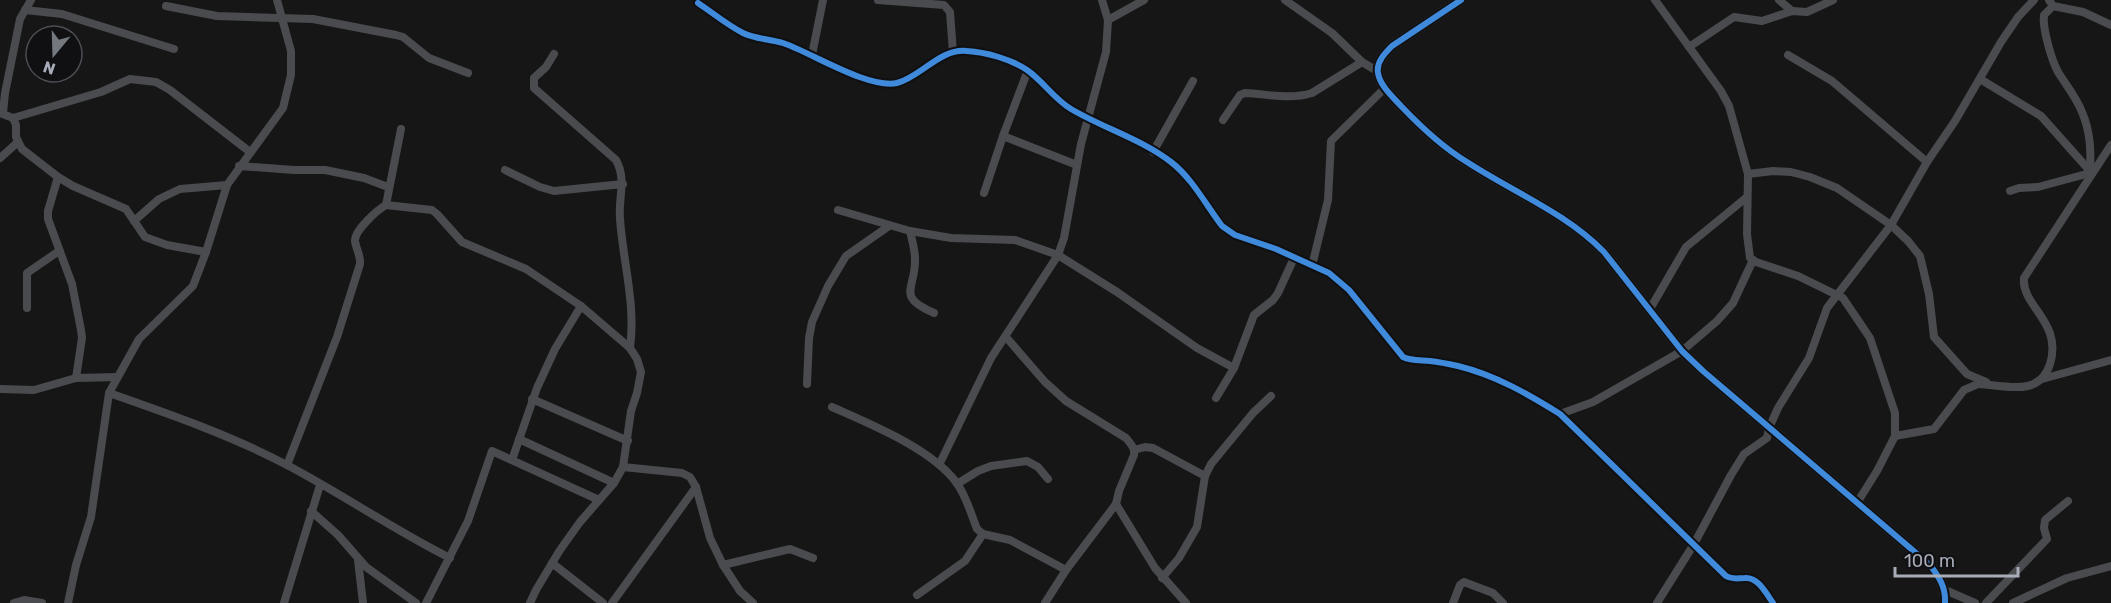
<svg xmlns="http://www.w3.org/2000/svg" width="2111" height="603" viewBox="0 0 2111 603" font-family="Rubik,sans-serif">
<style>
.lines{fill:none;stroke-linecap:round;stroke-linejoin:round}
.minor{stroke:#4a4b4f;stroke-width:8}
.tertiary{stroke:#4a4b4f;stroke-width:10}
.cycleway-casing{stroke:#101012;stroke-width:10}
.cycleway{stroke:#408adc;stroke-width:6}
</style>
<rect width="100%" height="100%" fill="#161616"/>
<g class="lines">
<g class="minor">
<polyline points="878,0 944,5 950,12 953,53"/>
<polyline points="1285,0 1332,33 1362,62 1377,71"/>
<polyline points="1655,0 1721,91 1729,106 1748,174 1747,234 1750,258 1756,262 1798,276 1843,298 1870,338 1895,413 1895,436 1877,471 1857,503"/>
<polyline points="1779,0 1792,11"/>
<polyline points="2049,0 2053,6 2083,12 2111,25"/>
<path d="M698,3C713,13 727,25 743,33C755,39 770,39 783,43C812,53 868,89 897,83C921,77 940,48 967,51C985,52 1011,59 1027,70C1043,81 1054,99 1071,109C1103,128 1141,139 1171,162C1192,178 1206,205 1222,226L1235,235L1276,249L1329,273L1349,290L1403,357C1411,361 1421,360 1430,361C1439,362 1449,364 1458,366C1495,375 1528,394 1560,414L1726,576C1733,580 1737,578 1745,578C1758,577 1766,593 1773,603"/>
<polyline points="166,6 217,16 313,19 396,35 403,37 429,58 468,73"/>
<path d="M2053,6L2044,15C2042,28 2052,61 2058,72C2066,85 2076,97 2082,112C2091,133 2091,153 2090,175"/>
<polyline points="25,10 62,14 174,49"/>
<polyline points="1108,20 1144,0"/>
<polyline points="1689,47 1734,17 1762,21 1792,11 1807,12 1833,0"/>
<path d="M554,54L546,67L534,78V88L616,160C627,180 618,197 620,219C623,262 636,304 630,348"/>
<polyline points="812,55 823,0"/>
<polyline points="1788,55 1832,81 1927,162"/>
<polyline points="1980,79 2041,116 2090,171"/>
<polyline points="0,113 13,118 16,125 16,137 22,149 58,177 73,186 126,209 145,237 167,245 206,252"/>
<polyline points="3,113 5,93 20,19 31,0"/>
<polyline points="13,118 101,92 130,79 156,82 170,90 250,152"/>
<path d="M1223,120L1240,95L1245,93C1268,94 1290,100 1312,93L1362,62"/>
<polyline points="1003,136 1077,165"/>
<polyline points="1153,152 1193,81"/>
<polyline points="0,158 18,142"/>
<polyline points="239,166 294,170 325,170 364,178 388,187"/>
<polyline points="505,170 540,187 554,191 623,184"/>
<polyline points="1748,174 1773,171 1791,172 1810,177 1837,188 1891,225 1908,241 1920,256 1929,294 1934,337 1967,374 1986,382"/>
<polyline points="58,177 48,211 48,219 72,284 81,330 82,338 76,378"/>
<polyline points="2010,191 2019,188 2038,187 2090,173"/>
<polyline points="984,193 1003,136 1028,70"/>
<polyline points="386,205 401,129"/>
<polyline points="838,210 910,231 951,238 1015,240 1058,255 1117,292 1197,348 1234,368"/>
<polyline points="134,221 159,199 180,189 227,185"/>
<path d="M910,231C912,240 915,250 915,259C916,289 895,296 934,313"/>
<polyline points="1312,266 1328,200 1331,141 1385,88"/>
<polyline points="27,308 27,273 59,251"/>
<polyline points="1650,309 1686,247 1747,197"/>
<path d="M1006,337L1045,382L1066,401L1126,438C1131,444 1135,448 1134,455L1119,491L1116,504L1155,568L1186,603"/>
<polyline points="2042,379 2111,360"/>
<polyline points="807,384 809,338 812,322 828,286 846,256 889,226"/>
<polyline points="0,389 34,390 76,378 117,377"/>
<path d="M109,393C169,414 230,435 287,465C342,494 394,530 450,558"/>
<polyline points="1216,398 1234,368 1254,315 1273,300 1278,293 1294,258"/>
<polyline points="532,399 628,441"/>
<path d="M832,407C870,424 930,448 956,482C966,495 971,514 977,529L983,534L1010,540L1066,570"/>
<polyline points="1560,414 1593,402 1682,351 1717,321 1733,303 1753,260"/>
<path d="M1895,436L1934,429L1964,390L1978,384C2005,385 2039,398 2050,364C2063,322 2021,306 2024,278L2111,145"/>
<polyline points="519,439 614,483"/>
<polyline points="1134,450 1145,447 1153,448 1205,476"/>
<polyline points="512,460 537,388 555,349 581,306"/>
<polyline points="940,463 991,358 1058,255 1064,238 1081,144 1106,52 1108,20 1102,0"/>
<path d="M287,465L337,337L360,264C361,256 356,249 355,241C354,231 377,210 386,205L432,210L437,214L462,242L526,269L581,306L630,348L637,359L641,372L637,393L631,411L623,467L614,483L580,522L560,550L536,590L530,603"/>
<polyline points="623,467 682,473 690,477 696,487 710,538 723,565 740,591 753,603"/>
<polyline points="957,484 978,471 991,466 1027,461 1038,467 1048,479"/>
<polyline points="311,511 338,535 366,567 416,603"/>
<polyline points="358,560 363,603"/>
<polyline points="552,563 603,603"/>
<polyline points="723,565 790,549 813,558"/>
<polyline points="1162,578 1179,558 1197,527 1205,476 1211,464 1253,413 1271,396"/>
<polyline points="1945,590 1975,603"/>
<polyline points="917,595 965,561 983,534"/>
<polyline points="14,603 24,600 42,603"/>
<polyline points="68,603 76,565 91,517 109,393 139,339 193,286 206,252 227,185 283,108 291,75 291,51 277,0"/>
<polyline points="284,603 320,485"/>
<polyline points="426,603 468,521 492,451 599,500"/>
<polyline points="612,603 696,487"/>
<polyline points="1045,603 1066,570 1116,504"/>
<polyline points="1453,603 1460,585 1464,582 1493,593 1503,603"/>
<polyline points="1657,603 1694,544 1731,475 1744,454 1767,438 1769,428 1778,408 1809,358 1827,308 1891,225 1927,162 1955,121 2001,42 2018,17 2034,0"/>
<polyline points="1986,603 2047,539 2044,528 2045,520 2068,501"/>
<polyline points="2013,603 2067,578 2111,566"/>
</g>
<path class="tertiary" d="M1461,0L1392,46C1385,53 1376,62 1378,73C1380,86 1393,97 1401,106C1421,127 1442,147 1467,162C1513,192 1566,213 1604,252L1682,351L1703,371L1930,565C1939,577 1946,587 1945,603"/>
<defs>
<g id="cycleway">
<path d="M1461,0L1392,46C1385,53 1376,62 1378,73C1380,86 1393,97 1401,106C1421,127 1442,147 1467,162C1513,192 1566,213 1604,252L1682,351L1703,371L1930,565C1939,577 1946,587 1945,603"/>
<path d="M698,3C713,13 727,25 743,33C755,39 770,39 783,43C812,53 868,89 897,83C921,77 940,48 967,51C985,52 1011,59 1027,70C1043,81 1054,99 1071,109C1103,128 1141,139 1171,162C1192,178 1206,205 1222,226L1235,235L1276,249L1329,273L1349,290L1403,357C1411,361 1421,360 1430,361C1439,362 1449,364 1458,366C1495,375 1528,394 1560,414L1726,576C1733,580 1737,578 1745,578C1758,577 1766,593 1773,603"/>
</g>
</defs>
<use href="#cycleway" class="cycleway-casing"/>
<use href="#cycleway" class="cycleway"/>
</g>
<g transform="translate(54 54) rotate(199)"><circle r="28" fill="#101012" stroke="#4c4e54" stroke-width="1.5"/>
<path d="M0-4.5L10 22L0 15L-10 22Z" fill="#74787f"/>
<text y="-9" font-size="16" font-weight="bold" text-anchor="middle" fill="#a7acb8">N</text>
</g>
<path d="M1895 567v9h123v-9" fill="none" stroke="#a7acb8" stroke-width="3"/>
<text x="1904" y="567" font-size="18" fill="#a7acb8" stroke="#101012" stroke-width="4.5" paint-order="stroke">100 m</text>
</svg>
